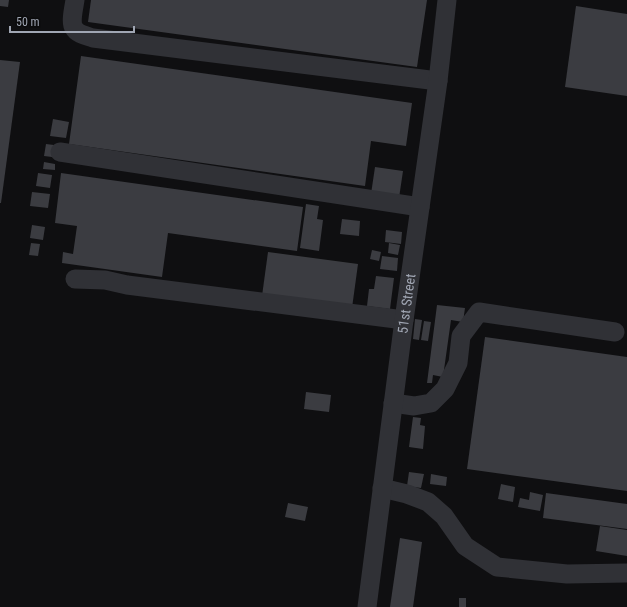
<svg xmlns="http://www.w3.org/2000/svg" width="627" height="607" viewBox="0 0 627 607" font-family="'Roboto Condensed',sans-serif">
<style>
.building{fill:#3b3c41}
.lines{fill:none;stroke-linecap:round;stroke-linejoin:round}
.minor{stroke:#303136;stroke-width:19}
.labels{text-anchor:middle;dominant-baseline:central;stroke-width:4;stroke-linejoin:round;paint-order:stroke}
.street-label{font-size:14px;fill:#a0a6b3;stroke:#0b0b0c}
</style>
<rect width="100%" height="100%" fill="#0f0f11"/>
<g class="building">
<polygon points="0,0 9,0 8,7 0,6"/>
<polygon points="91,0 427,0 417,67 88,22"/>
<polygon points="576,6 627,14 627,96 565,87"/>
<polygon points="81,56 412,103 406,146 371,141 365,186 69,144"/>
<polygon points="0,60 20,62 1,203 0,203"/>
<polygon points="53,119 69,122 66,138 50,136"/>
<polygon points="46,144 54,145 52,157 44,156"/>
<polygon points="44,162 55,164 55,170 43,169"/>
<polygon points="375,167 403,171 399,198 371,194"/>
<polygon points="38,173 52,175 50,188 36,186"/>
<polygon points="61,173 303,207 297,251 168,233 162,277 62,263 63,252 73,254 77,226 55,223"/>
<polygon points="32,192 50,194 48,208 30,206"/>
<polygon points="306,204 319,206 317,219 323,220 319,251 300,248"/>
<polygon points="342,219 360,221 359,236 340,234"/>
<polygon points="32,225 45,227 43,240 30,238"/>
<polygon points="386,230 402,232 401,244 385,242"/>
<polygon points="31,243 40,244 38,256 29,255"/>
<polygon points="389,243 400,245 398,255 388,253"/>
<polygon points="372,250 381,252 379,261 370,259"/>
<polygon points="268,252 358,264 352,308 262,296"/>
<polygon points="382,256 398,258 397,271 380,269"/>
<polygon points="376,276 394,278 390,309 367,306 369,289 374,289"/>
<polygon points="437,305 465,308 463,322 451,320 443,377 433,375 432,383 427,383"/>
<polygon points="415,319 422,320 419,340 413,339"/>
<polygon points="424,321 431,322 428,341 421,340"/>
<polygon points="485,337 627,357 627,491 467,469"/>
<polygon points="306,392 331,395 329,412 304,409"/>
<polygon points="413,417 421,418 420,425 425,426 423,449 409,447"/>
<polygon points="409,472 424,474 421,488 407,486"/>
<polygon points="431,474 447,477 446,486 430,484"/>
<polygon points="501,484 515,487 513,502 498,499"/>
<polygon points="530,492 543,495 540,511 518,507 520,498 529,500"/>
<polygon points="546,493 627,504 627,529 543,518"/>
<polygon points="288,503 308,507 305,521 285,517"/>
<polygon points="600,526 627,530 627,556 596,551"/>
<polygon points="400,538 422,542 413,607 390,607"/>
<rect x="459" y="598" width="7" height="9"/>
</g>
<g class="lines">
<g class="minor">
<path d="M75,0C74,7 70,23 74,28C77,34 87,36 93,38L438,81"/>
<polyline points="60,152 420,207"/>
<polyline points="75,279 105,280 127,285 404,320"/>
<polyline points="393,403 414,406 431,403 445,389 458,363 461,336 479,312 615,332"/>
<polyline points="382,488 407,494 428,502 444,516 465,546 497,567 567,574 627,573"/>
<path id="s1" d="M367,607L404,320L438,81L447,0"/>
</g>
</g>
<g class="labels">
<g class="street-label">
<text stroke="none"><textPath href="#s1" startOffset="306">51st Street</textPath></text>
</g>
</g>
<path d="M10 26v6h124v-6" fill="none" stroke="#a0a6b3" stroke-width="2"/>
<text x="16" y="26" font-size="12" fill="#a0a6b3" stroke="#0b0b0c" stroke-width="3" paint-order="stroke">50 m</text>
</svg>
